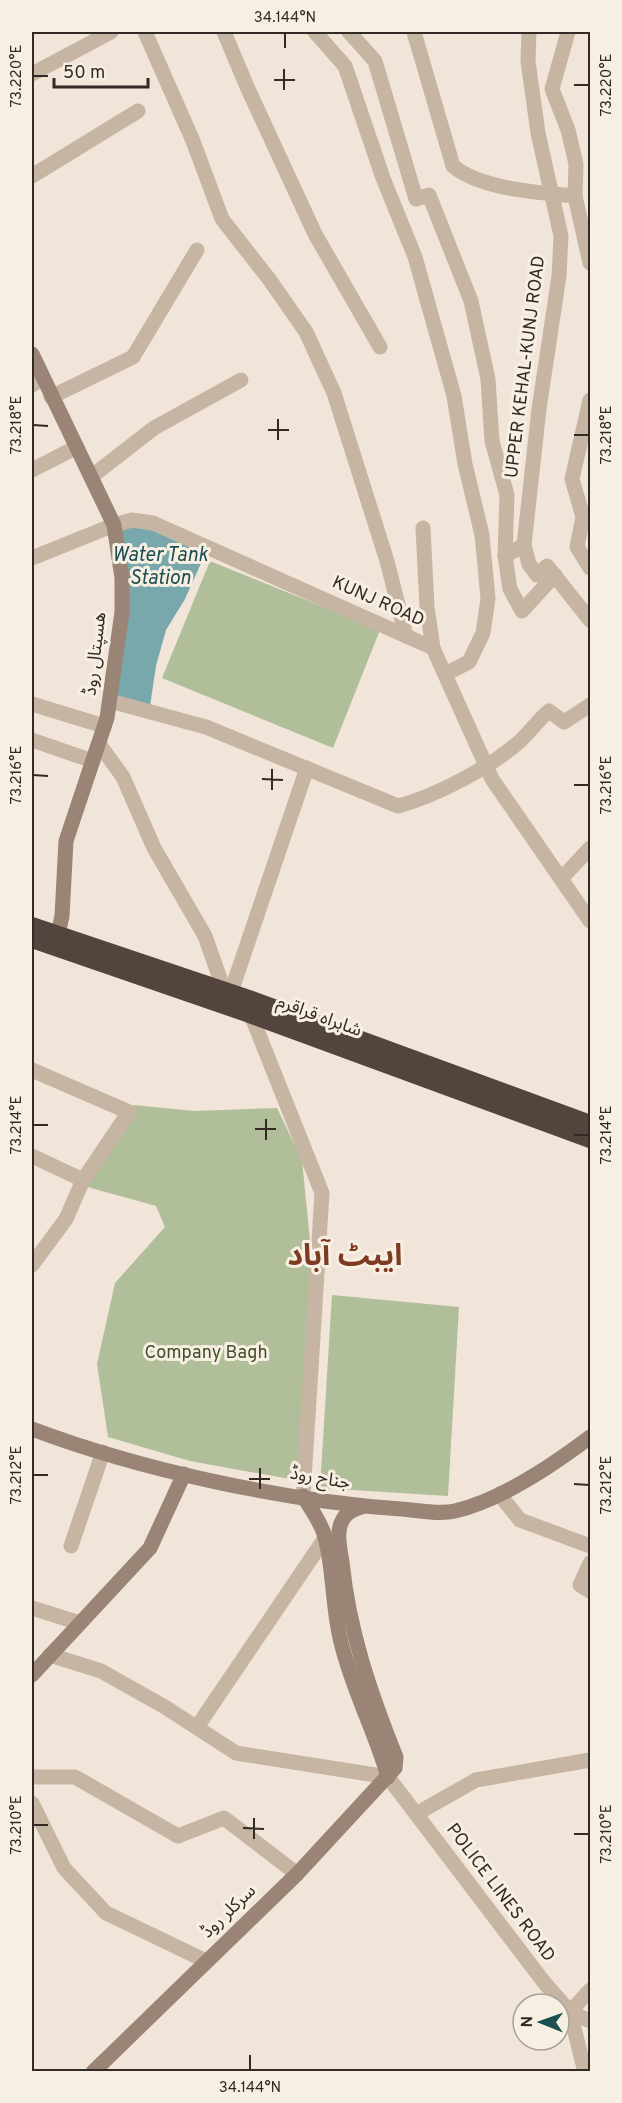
<svg xmlns="http://www.w3.org/2000/svg" width="622" height="2103" viewBox="0 0 622 2103" font-family="Overpass,'Noto Sans Arabic',sans-serif">
<style>
.green{fill:#b0be99}
.water{fill:#78a8ab}
.lines{fill:none;stroke-linecap:round;stroke-linejoin:round}
.street{stroke:#c7b5a4;stroke-width:15}
.secondary{stroke:#9a8476;stroke-width:15}
.highway{stroke:#53443d;stroke-width:18}
.ticks{fill:none;stroke:#332a26;stroke-width:2}
.labels{text-anchor:middle;dominant-baseline:central;stroke-width:6;stroke-linejoin:round;paint-order:stroke}
.street-label{font-size:18px;fill:#332a26;stroke:#f8efe3}
.park-label{font-size:18px;fill:#41502a;stroke:#f8efe3}
.water-label{font-size:20px;font-style:italic;fill:#1d4e52;stroke:#f8efe3}
.town-label{font-size:30px;font-weight:bold;fill:#7e3a22;stroke:#f8efe3}
.neatline{fill:none;stroke:#332a26;stroke-width:2}
.ticks-label{font-size:15px;text-anchor:middle;fill:#332a26}
</style>
<rect width="100%" height="100%" fill="#f0e5d8"/>
<g class="green">
<polygon points="210,561 380,630 333,748 162,678"/>
<polygon points="134,1105 194,1111 277,1108 302,1160 314,1282 301,1481 190,1461 108,1437 97,1364 115,1283 165,1227 156,1206 84,1186"/>
<polygon points="332,1295 459,1307 448,1496 320,1488"/>
</g>
<polygon class="water" points="134,523 207,550 185,599 166,630 156,666 150,706 115,699 117,528"/>
<g class="lines">
<g class="street">
<polyline points="145,32 193,141 222,219 269,279 306,332 334,393 387,561 406,636"/>
<polyline points="224,32 248,89 315,234 380,347"/>
<polyline points="315,32 345,66 383,178 415,257 454,396 465,464 482,535 488,598 483,633 469,662 445,674"/>
<polyline points="349,32 375,61 416,199 429,195 471,301 488,379 492,441 507,495 505,556"/>
<path d="M414,32L453,166C480,189 540,193 575,196L590,263"/>
<polyline points="568,32 552,89 568,130 576,164 575,196"/>
<polyline points="32,74 111,32"/>
<polyline points="32,176 138,111"/>
<polyline points="32,385 42,379"/>
<polyline points="51,397 133,357 197,250"/>
<polyline points="590,400 572,479 583,517 577,547 590,568"/>
<polyline points="32,470 77,447"/>
<polyline points="91,477 154,428 241,380"/>
<polyline points="423,528 427,607 433,648"/>
<polyline points="524,545 539,409 559,276 561,236 538,133 528,61 529,32"/>
<polyline points="32,558 114,525 132,520 153,523 433,648 492,779 590,921"/>
<polyline points="555,575 522,611 510,589 505,556 524,545 529,564 537,575 547,566 590,620"/>
<path d="M110,701L206,727L398,806C436,796 491,767 520,741C531,731 538,720 549,711L564,722L590,705"/>
<polyline points="32,704 104,726"/>
<polyline points="32,740 93,761"/>
<polyline points="99,744 123,777 154,848 205,936 224,990"/>
<polyline points="561,879 590,848"/>
<polyline points="231,992 307,768"/>
<polyline points="251,1015 322,1193 303,1496"/>
<polyline points="32,1070 129,1112 83,1180 32,1156"/>
<polyline points="32,1265 66,1219 83,1180"/>
<polyline points="499,1494 520,1520 590,1546"/>
<polyline points="71,1546 103,1452"/>
<polyline points="590,1563 580,1585 590,1591"/>
<polyline points="32,1608 80,1623"/>
<polyline points="50,1655 101,1671 165,1707 236,1753 388,1777 543,1981 570,2012 590,2021"/>
<polyline points="197,1727 325,1538"/>
<polyline points="32,1777 75,1777 178,1836 224,1818 297,1874"/>
<polyline points="32,1803 64,1868 106,1913 206,1961"/>
<polyline points="416,1814 476,1780 590,1760"/>
<polyline points="585,2072 570,2012 590,1990"/>
</g>
<g class="secondary">
<polyline points="32,354 114,525 122,578 122,612 107,718 66,841 62,916 58,934"/>
<path d="M32,1429C141,1470 284,1501 401,1509C417,1510 439,1515 455,1511C501,1500 553,1465 590,1437"/>
<path d="M303,1496C311,1509 321,1522 325,1537C334,1570 332,1608 341,1642C352,1689 375,1731 388,1777"/>
<polyline points="32,1675 150,1548 184,1474"/>
<path d="M93,2072L297,1874L395,1768L396,1757C370,1692 349,1631 342,1562C340,1549 336,1532 342,1521C347,1511 354,1510 364,1506"/>
</g>
<g class="highway">
<polyline points="32,926 249,999 590,1124"/>
<polyline points="32,939 244,1012 590,1139"/>
</g>
</g>
<path class="ticks" d="M285,48V33M33,76H48M274,80H295M574,85H589M284,90V69M33,425L48,426M268,430H289M574,435H589M278,440V419M33,775L48,776M262,779L283,780M574,785H589M272,790V769M33,1125H48M255,1129H276M574,1135H589M266,1140V1119M33,1475H48M249,1479H270M574,1484L589,1485M260,1489V1468M33,1825H48M243,1828L264,1829M574,1834H589M254,1839V1818M250,2070V2055"/>
<g class="labels">
<g class="street-label">
<text transform="translate(526 367) rotate(-83)">UPPER KEHAL-KUNJ ROAD</text>
<text transform="translate(378 602) rotate(24)">KUNJ ROAD</text>
<text transform="translate(96 654) rotate(-83)">ھسپتال روڈ</text>
<text transform="translate(319 1017) rotate(20)">شاہراہ قراقرم</text>
<text transform="translate(320 1479) rotate(10)">جناح روڈ</text>
<text transform="translate(500 1893) rotate(53)">POLICE LINES ROAD</text>
<text transform="translate(229 1912) rotate(-44)">سرکلر روڈ</text>
</g>
<g class="park-label">
<text x="206" y="1353">Company Bagh</text>
</g>
<g class="water-label">
<text x="160" y="556">Water Tank<tspan x="160" dy="23">Station</tspan></text>
</g>
<g class="town-label">
<text x="345" y="1257">ایبٹ آباد</text>
</g>
</g>
<rect width="622" height="2103" fill="none" stroke="#f8efe3" stroke-width="66"/>
<g transform="translate(541 2022) rotate(271)"><circle r="28" fill="#f8efe3" stroke="#a9a097" stroke-width="1.5"/>
<path d="M0-4.5L10 22L0 15L-10 22Z" fill="#1d4e52"/>
<text y="-9" font-size="16" font-weight="bold" text-anchor="middle" fill="#332a26">N</text>
</g>
<path d="M54 78v9h94v-9" fill="none" stroke="#332a26" stroke-width="3"/>
<text x="63" y="78" font-size="18" fill="#332a26" stroke="#f8efe3" stroke-width="4.5" paint-order="stroke">50 m</text>
<rect x="33" y="33" width="556" height="2037" class="neatline"/>
<g class="ticks-label">
<text x="285" y="22">34.144°N</text>
<text transform="translate(16 76) rotate(-90)" y="5">73.220°E</text>
<text transform="translate(606 85) rotate(-90)" y="5">73.220°E</text>
<text transform="translate(16 425) rotate(-90)" y="5">73.218°E</text>
<text transform="translate(606 435) rotate(-90)" y="5">73.218°E</text>
<text transform="translate(16 775) rotate(-90)" y="5">73.216°E</text>
<text transform="translate(606 785) rotate(-90)" y="5">73.216°E</text>
<text transform="translate(16 1125) rotate(-90)" y="5">73.214°E</text>
<text transform="translate(606 1135) rotate(-90)" y="5">73.214°E</text>
<text transform="translate(16 1475) rotate(-90)" y="5">73.212°E</text>
<text transform="translate(606 1485) rotate(-90)" y="5">73.212°E</text>
<text transform="translate(16 1825) rotate(-90)" y="5">73.210°E</text>
<text transform="translate(606 1834) rotate(-90)" y="5">73.210°E</text>
<text x="250" y="2092">34.144°N</text>
</g>
</svg>
